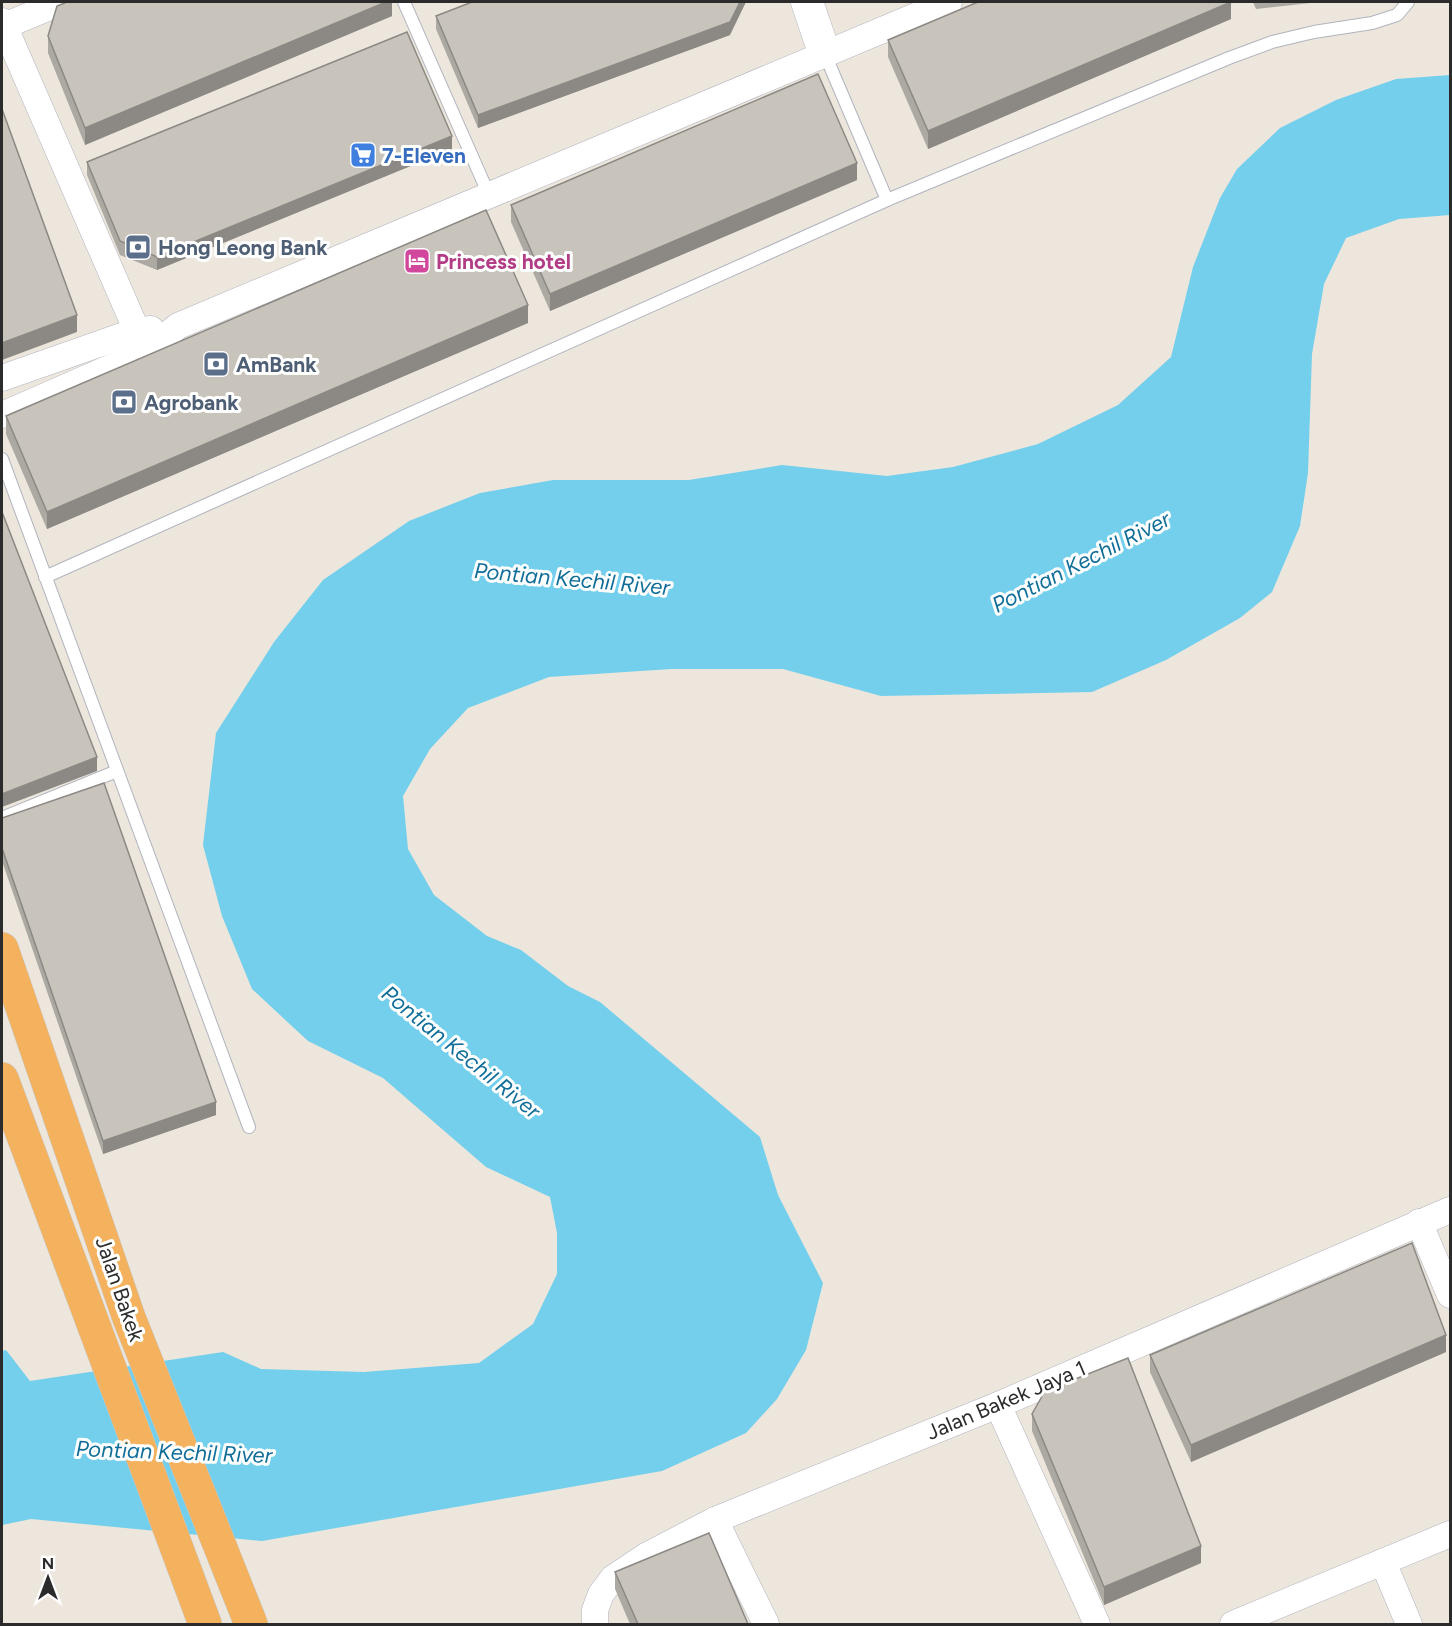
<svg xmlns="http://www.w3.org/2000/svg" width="1452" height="1626" viewBox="0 0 1452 1626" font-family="Figtree,sans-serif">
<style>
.water{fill:#73cfec}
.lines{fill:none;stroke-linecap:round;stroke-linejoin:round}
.service-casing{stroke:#b1b4be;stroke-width:14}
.minor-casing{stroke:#b1b4be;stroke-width:27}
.tertiary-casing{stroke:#b1b4be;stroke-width:33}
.trunk-casing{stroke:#c8c8c8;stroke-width:34}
.service{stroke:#fff;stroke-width:12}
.minor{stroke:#fff;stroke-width:26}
.tertiary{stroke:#fff;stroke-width:32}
.trunk{stroke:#f4b25e;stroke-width:33}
.wall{fill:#aca9a2}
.shaded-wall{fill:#8c8984}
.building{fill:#c8c4bc;stroke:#8c8984;stroke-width:1.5}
.labels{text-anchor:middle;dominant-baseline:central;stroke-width:6;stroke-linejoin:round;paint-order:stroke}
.shop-label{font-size:21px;font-weight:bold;fill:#366cbe;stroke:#fff;text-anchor:start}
.service-label{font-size:21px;font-weight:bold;fill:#4e5e75;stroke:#fff;text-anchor:start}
.hotel-label{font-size:21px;font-weight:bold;fill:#b23c85;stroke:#fff;text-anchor:start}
.street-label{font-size:21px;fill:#2b2b2b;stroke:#fff}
.water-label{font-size:22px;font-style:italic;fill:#116e99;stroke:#fff}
</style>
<rect width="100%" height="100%" fill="#ece6dd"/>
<polygon class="water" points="1450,75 1450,215 1399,219 1346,238 1324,284 1312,354 1308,473 1300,526 1272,592 1240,618 1166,660 1092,692 881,696 783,669 671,669 549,677 468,708 430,749 403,796 408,849 434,895 487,936 521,950 568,986 600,1002 760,1137 778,1195 823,1283 806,1350 777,1399 746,1433 662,1471 262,1541 31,1519 2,1525 2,1351 6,1350 30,1381 223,1352 261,1369 364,1372 479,1363 533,1324 557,1274 557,1233 550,1197 486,1167 383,1078 308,1041 252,989 222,916 203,845 216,733 274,642 323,580 409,521 480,493 553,480 689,480 782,465 887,476 953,467 1038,444 1118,405 1171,357 1193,267 1220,198 1237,169 1280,128 1336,100 1396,79"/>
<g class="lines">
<defs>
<g id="service">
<polyline points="404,2 489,195"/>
<polyline points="824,52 887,200"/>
<polyline points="2,459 249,1127"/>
<polyline points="45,577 887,200 1229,58 1272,42 1314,32 1372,23 1397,15 1408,2"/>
<polyline points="2,818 117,771"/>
</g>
<g id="minor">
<polyline points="2,21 146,352"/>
<polyline points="4,26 62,2"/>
<polyline points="2,378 136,331 151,329"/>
<polyline points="2,415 146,352 178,326 949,2"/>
<polyline points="1419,1222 1450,1295"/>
<polyline points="998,1405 1097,1624"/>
<polyline points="715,1520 766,1624"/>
<polyline points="1383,1562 1409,1624"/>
<polyline points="595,1624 595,1610 601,1594 613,1578 646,1556 715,1520 998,1405 1450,1210"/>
<polyline points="1233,1624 1450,1534"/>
</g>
<polyline id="tertiary" points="807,2 824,52"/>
<g id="trunk">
<polyline points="2,949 129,1318 251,1624"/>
<polyline points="2,1079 205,1624"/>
</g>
</defs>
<use href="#service" class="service-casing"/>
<use href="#minor" class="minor-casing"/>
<use href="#tertiary" class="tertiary-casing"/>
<use href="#trunk" class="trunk-casing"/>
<use href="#service" class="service"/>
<use href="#minor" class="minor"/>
<use href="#tertiary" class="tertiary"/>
<use href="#trunk" class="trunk"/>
</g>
<g class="wall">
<polygon points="392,2 392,16 85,145 48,53 48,36"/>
<polygon points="1253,2 1319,2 1256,9"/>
<polygon points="436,16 730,35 478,128 436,29"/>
<polygon points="1231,19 928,149 888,57 888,40"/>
<polygon points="452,149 157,270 120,255 87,175 87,162"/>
<polygon points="857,180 550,311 511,222 511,205"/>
<polygon points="528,323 47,529 6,434 6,416"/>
<polygon points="2,818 216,1115 103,1154 2,861"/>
<polygon points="1446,1352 1191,1462 1150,1372 1150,1355"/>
<polygon points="1032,1414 1201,1563 1104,1605 1032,1431"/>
<polygon points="615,1572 748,1624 630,1624 615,1589"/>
</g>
<g class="shaded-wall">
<polygon points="386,2 392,2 392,16 85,145 85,128"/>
<polygon points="740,2 746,2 730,35 478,128 478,115"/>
<polygon points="1231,2 1231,19 928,149 928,131"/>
<polygon points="452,136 452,149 157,270 157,257"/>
<polygon points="857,163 857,180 550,311 550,294"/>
<polygon points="528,305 528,323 47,529 47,512"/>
<polygon points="77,315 77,332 2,360 2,343"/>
<polygon points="97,757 97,771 2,807 2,794"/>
<polygon points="216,1102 216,1115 103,1154 103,1141"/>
<polygon points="1446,1335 1446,1352 1191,1462 1191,1445"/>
<polygon points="1201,1546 1201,1563 1104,1605 1104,1587"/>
</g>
<g class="building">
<polygon points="67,2 386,2 85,128 48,36 57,6"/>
<polygon points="472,2 740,2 730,22 478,115 436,16"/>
<polygon points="978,2 1231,2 928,131 888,40"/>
<polygon points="407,32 452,136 157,257 120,241 87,162"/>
<polygon points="818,74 857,163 550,294 511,205"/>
<polygon points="2,109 77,315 2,343"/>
<polygon points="486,210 528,305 47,512 6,416"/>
<polygon points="2,512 97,757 2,794"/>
<polygon points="104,783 216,1102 103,1141 2,848 2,818"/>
<polygon points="1412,1243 1446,1335 1191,1445 1150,1355"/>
<polygon points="1128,1358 1201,1546 1104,1587 1032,1414 1045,1391"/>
<polygon points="709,1533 748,1624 638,1624 615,1572"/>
</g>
<defs>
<symbol id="supermarket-square" viewBox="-11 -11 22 22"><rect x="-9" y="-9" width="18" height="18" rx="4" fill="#3f7fe0" stroke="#fff"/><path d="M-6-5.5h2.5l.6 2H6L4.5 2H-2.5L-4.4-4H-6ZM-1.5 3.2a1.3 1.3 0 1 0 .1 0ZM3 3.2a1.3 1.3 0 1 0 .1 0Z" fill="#fff"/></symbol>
<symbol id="bank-square" viewBox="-11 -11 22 22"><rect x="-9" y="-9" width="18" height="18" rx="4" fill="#5c6f8a" stroke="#fff"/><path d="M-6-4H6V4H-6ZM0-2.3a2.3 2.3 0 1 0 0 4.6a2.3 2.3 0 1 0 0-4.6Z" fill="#fff"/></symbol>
<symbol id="hotel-square" viewBox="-11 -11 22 22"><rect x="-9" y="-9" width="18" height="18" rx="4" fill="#d1479c" stroke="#fff"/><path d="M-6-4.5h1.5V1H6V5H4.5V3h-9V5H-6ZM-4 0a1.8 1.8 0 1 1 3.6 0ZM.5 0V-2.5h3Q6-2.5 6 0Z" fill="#fff"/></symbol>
</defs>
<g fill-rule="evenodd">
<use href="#supermarket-square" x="348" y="140" width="30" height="30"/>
<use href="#bank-square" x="123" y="232" width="30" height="30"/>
<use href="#hotel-square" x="402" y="246" width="30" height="30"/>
<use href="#bank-square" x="201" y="349" width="30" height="30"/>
<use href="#bank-square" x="109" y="387" width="30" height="30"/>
</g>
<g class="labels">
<g class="shop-label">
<text x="382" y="155">7-Eleven</text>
</g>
<g class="service-label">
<text x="158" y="247">Hong Leong Bank</text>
<text x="236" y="364">AmBank</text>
<text x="144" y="402">Agrobank</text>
</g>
<g class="hotel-label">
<text x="436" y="261">Princess hotel</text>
</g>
<g class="street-label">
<text transform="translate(120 1289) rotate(71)">Jalan Bakek</text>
<text transform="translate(1006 1400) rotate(-23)">Jalan Bakek Jaya 1</text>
</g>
<g class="water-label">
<text transform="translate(1081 562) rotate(-27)">Pontian Kechil River</text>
<text transform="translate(572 579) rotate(5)">Pontian Kechil River</text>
<text transform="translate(461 1052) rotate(39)">Pontian Kechil River</text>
<text transform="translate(174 1452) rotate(2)">Pontian Kechil River</text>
</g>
</g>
<rect width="1452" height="1626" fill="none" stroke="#2b2b2b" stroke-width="6"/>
<g transform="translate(48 1578)" stroke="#ffffff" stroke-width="4.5" paint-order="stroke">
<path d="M0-4.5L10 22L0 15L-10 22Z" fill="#2b2b2b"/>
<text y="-9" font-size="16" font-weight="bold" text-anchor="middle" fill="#2b2b2b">N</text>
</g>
</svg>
